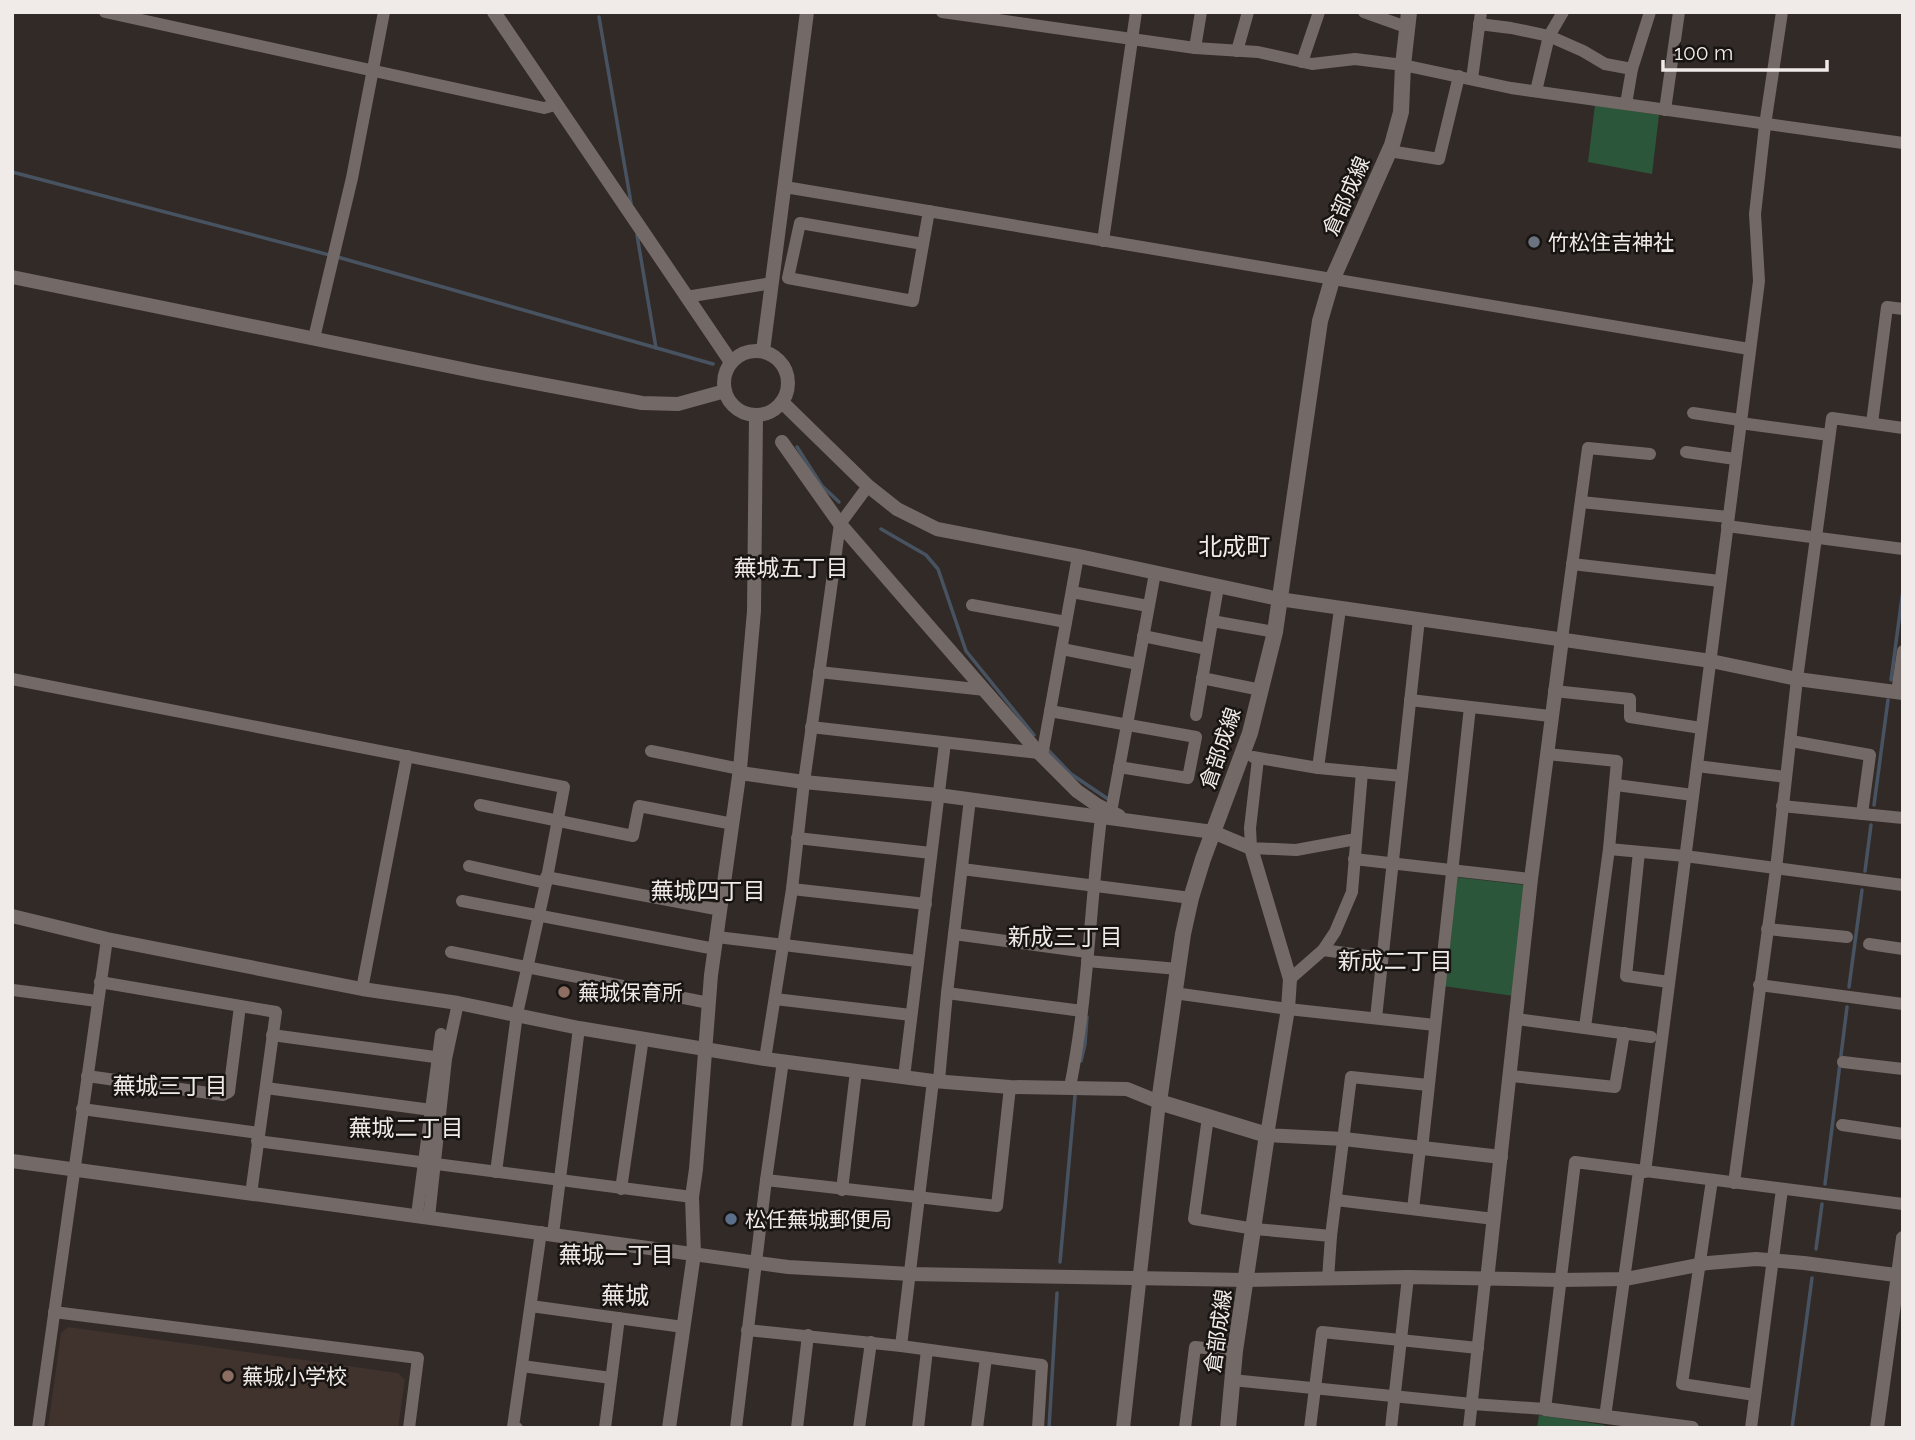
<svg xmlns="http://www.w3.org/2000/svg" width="1915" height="1440" viewBox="0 0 1915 1440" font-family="Raleway,'Noto Sans JP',sans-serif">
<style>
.built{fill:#40322c}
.green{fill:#2c563a}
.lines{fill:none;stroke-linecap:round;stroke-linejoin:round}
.stream{stroke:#485361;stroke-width:3.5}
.minor{stroke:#736966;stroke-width:12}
.tertiary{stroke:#736966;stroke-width:14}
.secondary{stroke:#736966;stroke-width:16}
.worship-dot{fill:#6b7280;stroke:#171412;stroke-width:2.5}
.education-dot{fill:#8d6e63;stroke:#171412;stroke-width:2.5}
.service-dot{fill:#5c6f8a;stroke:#171412;stroke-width:2.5}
.labels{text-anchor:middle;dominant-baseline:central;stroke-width:5;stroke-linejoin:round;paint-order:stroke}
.street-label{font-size:21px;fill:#f0ebe9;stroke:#171412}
.poi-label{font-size:21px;fill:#f0ebe9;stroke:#171412;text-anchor:start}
.neighbourhood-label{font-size:23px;fill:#f0ebe9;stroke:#171412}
.quarter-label{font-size:24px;fill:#f0ebe9;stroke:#171412}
</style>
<rect width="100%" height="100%" fill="#322a27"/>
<polygon class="built" points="68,1327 398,1373 405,1380 398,1428 48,1428 61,1333"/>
<g class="green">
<polygon points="1595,105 1659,115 1652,174 1588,162"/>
<polygon points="1455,877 1525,885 1514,996 1443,986"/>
<polygon points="1539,1415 1604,1425 1607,1428 1537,1428"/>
</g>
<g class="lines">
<g class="stream">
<polyline points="599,17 631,203"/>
<polyline points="12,172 341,258 713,364"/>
<polyline points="637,235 656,348"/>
<polyline points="797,447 822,486 839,502"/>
<polyline points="881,529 926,555 938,569 966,651 1034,735"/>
<polyline points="1891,680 1903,590"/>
<polyline points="1048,750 1071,774 1108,799"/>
<polyline points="1874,805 1888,700"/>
<polyline points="1865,871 1871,825"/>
<polyline points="1849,987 1862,890"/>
<polyline points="1081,1061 1085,1044 1087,1017"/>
<polyline points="1825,1184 1847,1007"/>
<polyline points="1816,1249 1822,1204"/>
<polyline points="1060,1262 1075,1096"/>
<polyline points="1049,1428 1057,1293"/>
<polyline points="1792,1428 1812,1278"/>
</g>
<g class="minor">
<polyline points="105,12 544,108 555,105"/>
<polyline points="942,12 1195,48 1258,52 1312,64 1355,59 1403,65 1511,88 1903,143"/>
<polyline points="1364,12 1406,27"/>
<polyline points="1479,24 1511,28 1549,36 1583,51 1605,64 1632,69"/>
<polyline points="1195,48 1201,12"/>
<polyline points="1237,51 1248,12"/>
<polyline points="1302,62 1319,12"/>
<polyline points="1472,79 1481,12"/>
<polyline points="1536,91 1549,36 1563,12"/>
<polyline points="1626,104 1632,69 1650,12"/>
<polyline points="1665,110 1679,12"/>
<polyline points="1389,151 1439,159 1459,76"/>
<polyline points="785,187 1749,349"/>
<polyline points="1103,241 1136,12"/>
<polyline points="923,244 800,223 788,278 913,301 929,211"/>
<polyline points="686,297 772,283"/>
<polyline points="314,338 352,178 384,12"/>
<polyline points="1693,413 1740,420"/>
<polyline points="1740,423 1829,435"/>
<polyline points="1872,423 1887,307 1903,309"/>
<polyline points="1686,452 1735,459"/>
<polyline points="1581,502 1728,517"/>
<polyline points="1727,526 1903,549"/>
<polyline points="1572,564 1720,581"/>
<polyline points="1072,592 1148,606"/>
<polyline points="972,605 1066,622"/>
<polyline points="1212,621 1275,632"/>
<polyline points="1143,636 1207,649"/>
<polyline points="1562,639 1588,448 1650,454"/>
<polyline points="1062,649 1138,664"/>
<polyline points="819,672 985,690"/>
<polyline points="1202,678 1261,690"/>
<polyline points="12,679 564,787 546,883 517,1014 496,1172"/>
<polyline points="1554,691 1630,699 1630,717 1701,728"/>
<polyline points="1897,692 1903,651"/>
<polyline points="1410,700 1550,716"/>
<polyline points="1050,711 1196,737 1188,778 1119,767"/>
<polyline points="1196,715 1218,587"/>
<polyline points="811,727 1039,753"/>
<polyline points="1791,741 1870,755 1862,814"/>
<polyline points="651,751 740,769"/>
<polyline points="1547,754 1617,761 1609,849 1585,1027"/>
<polyline points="1042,756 1078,556"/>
<polyline points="1253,757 1318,768 1402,776"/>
<polyline points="1258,759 1250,828 1251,848 1296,850 1356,839"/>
<polyline points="1697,766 1786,777"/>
<polyline points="1318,768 1340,609"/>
<polyline points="1616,785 1693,795"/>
<polyline points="480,805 633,836 639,806 733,824"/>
<polyline points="1782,806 1903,818"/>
<polyline points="1111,812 1155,573"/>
<polyline points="797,838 931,853"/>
<polyline points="1609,849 1685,856 1903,885"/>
<polyline points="1639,852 1626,976 1669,982"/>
<polyline points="1354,859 1531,879"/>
<polyline points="469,866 546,883"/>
<polyline points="962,869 1191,898"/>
<polyline points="546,877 721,910"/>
<polyline points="792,889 926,904"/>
<polyline points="462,901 715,949"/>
<polyline points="1767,929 1847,937"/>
<polyline points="954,934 1087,952"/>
<polyline points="717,937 917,961"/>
<polyline points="1869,944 1903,949"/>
<polyline points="1323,950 1382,958"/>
<polyline points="451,952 709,1003"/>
<polyline points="1087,961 1178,969"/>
<polyline points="1290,979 1323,950 1335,932 1352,892 1362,772"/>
<polyline points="100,982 276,1012 251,1194"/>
<polyline points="1759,985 1903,1004"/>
<polyline points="362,989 407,756"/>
<polyline points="13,990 97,1001"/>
<polyline points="947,993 1082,1011"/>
<polyline points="1174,993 1288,1009 1435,1025"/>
<polyline points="775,999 911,1015"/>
<polyline points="1376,1018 1419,619"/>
<polyline points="1517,1019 1651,1037"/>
<polyline points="272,1035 442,1058"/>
<polyline points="765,1059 792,889 804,782 840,524 868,486"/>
<polyline points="783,1061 766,1180 997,1206 1010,1087"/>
<polyline points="1843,1062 1903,1069"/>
<polyline points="87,1076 223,1095 229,1092 240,1006"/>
<polyline points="1511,1076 1615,1087 1624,1033"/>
<polyline points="904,1077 945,743"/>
<polyline points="939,1080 947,993 970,799"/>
<path d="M1070,1087C1088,998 1090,907 1101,818"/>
<polyline points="266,1088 439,1111"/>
<polyline points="82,1109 259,1133"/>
<polyline points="1208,1117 1194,1219 1255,1229 1331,1236 1351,1077 1428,1085"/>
<polyline points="1842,1125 1903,1134"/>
<polyline points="257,1141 692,1197"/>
<polyline points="1422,1149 1470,707"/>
<polyline points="1645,1172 1759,281 1755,214 1765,125 1782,12"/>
<polyline points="1712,1180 1682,1384 1755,1395"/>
<polyline points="1734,1183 1776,869 1797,679 1832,418 1903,428"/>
<polyline points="621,1189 643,1038"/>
<polyline points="842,1190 856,1071"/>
<polyline points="1336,1200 1494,1219"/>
<polyline points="1413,1209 1420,1148"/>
<polyline points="417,1215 441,1034"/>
<polyline points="429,1217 446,1059 458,1003"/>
<polyline points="553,1234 579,1028"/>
<polyline points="1328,1279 1331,1236"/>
<polyline points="531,1306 683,1327"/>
<polyline points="54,1312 418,1358 409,1428"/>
<polyline points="747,1330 901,1346 1042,1365 1038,1428"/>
<polyline points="901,1346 933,1081"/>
<polyline points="522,1366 611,1378"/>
<polyline points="1232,1380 1472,1404 1545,1409 1575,1162 1903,1204"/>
<polyline points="1605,1417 1639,1171"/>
<polyline points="38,1428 107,939"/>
<polyline points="517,1428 513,1427 541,1232"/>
<polyline points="605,1428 619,1318"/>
<polyline points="736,1428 766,1180"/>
<polyline points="797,1428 808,1335"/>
<polyline points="859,1428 871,1342"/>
<polyline points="918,1428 927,1350"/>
<polyline points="977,1428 986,1358"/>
<polyline points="1185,1428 1195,1347 1235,1351"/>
<polyline points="1310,1428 1322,1332 1478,1348"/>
<polyline points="1391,1428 1408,1277"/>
<polyline points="1469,1428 1485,1280"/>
<polyline points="1751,1428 1782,1189"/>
</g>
<g class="tertiary">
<polyline points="494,12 731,362"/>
<polyline points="12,277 482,373 642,403 678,404 725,391"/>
<circle cx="756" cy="383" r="32"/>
<polyline points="763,351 807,12"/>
<polyline points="782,402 868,486 897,509 937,529 1078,556 1279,599 1711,661 1797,679 1903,693"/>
<polyline points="782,442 840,524 1039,753 1077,791 1097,805 1119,816"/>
<polyline points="740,773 804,782 938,795 1213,832 1251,848 1290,979 1288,1009 1267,1135 1344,1139 1501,1157"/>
<polyline points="12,916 107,939 362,989 458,1003 579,1028 765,1059 933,1081 1010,1087 1127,1089 1159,1102 1123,1428"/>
<polyline points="12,1161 788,1267 910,1274 1246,1280 1408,1277 1560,1280 1626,1279 1708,1263 1756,1259 1804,1263 1903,1276"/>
<polyline points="1487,1280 1531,879 1562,639"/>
<polyline points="1545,1409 1692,1428"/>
<polyline points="669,1428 694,1254 692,1197 696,1169 711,975 740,769 754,611 756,415"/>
<polyline points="1877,1428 1903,1238"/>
</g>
<polyline class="secondary" points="1228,1428 1235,1351 1267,1135 1159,1102 1183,934 1191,898 1203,859 1250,733 1275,632 1320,321 1332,280 1392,145 1401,112 1403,65 1409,12"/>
</g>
<circle class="worship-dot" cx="1534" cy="242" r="7"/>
<g class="education-dot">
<circle cx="564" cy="992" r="7"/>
<circle cx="228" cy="1376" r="7"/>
</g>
<circle class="service-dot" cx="731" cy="1219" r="7"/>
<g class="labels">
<g class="street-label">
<text transform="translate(1346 196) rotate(-66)">倉部成線</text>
<text transform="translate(1220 748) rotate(-71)">倉部成線</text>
<text transform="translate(1218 1331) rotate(-82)">倉部成線</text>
</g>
<g class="poi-label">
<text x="1548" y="242">竹松住吉神社</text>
<text x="578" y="992">蕪城保育所</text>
<text x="745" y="1219">松任蕪城郵便局</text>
<text x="242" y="1376">蕪城小学校</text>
</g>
<g class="neighbourhood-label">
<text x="791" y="567">蕪城五丁目</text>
<text x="708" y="890">蕪城四丁目</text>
<text x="1065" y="936">新成三丁目</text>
<text x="1395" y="960">新成二丁目</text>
<text x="170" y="1085">蕪城三丁目</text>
<text x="406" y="1127">蕪城二丁目</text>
<text x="616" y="1254">蕪城一丁目</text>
</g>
<g class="quarter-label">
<text x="1234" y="546">北成町</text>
<text x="625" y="1295">蕪城</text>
</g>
</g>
<rect width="1915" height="1440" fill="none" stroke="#f0ebe9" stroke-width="28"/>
<path d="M1663 60v10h164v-10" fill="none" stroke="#f0ebe9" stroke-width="3.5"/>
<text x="1674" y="60" font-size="21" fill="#f0ebe9" stroke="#171412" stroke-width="5" paint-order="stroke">100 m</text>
</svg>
